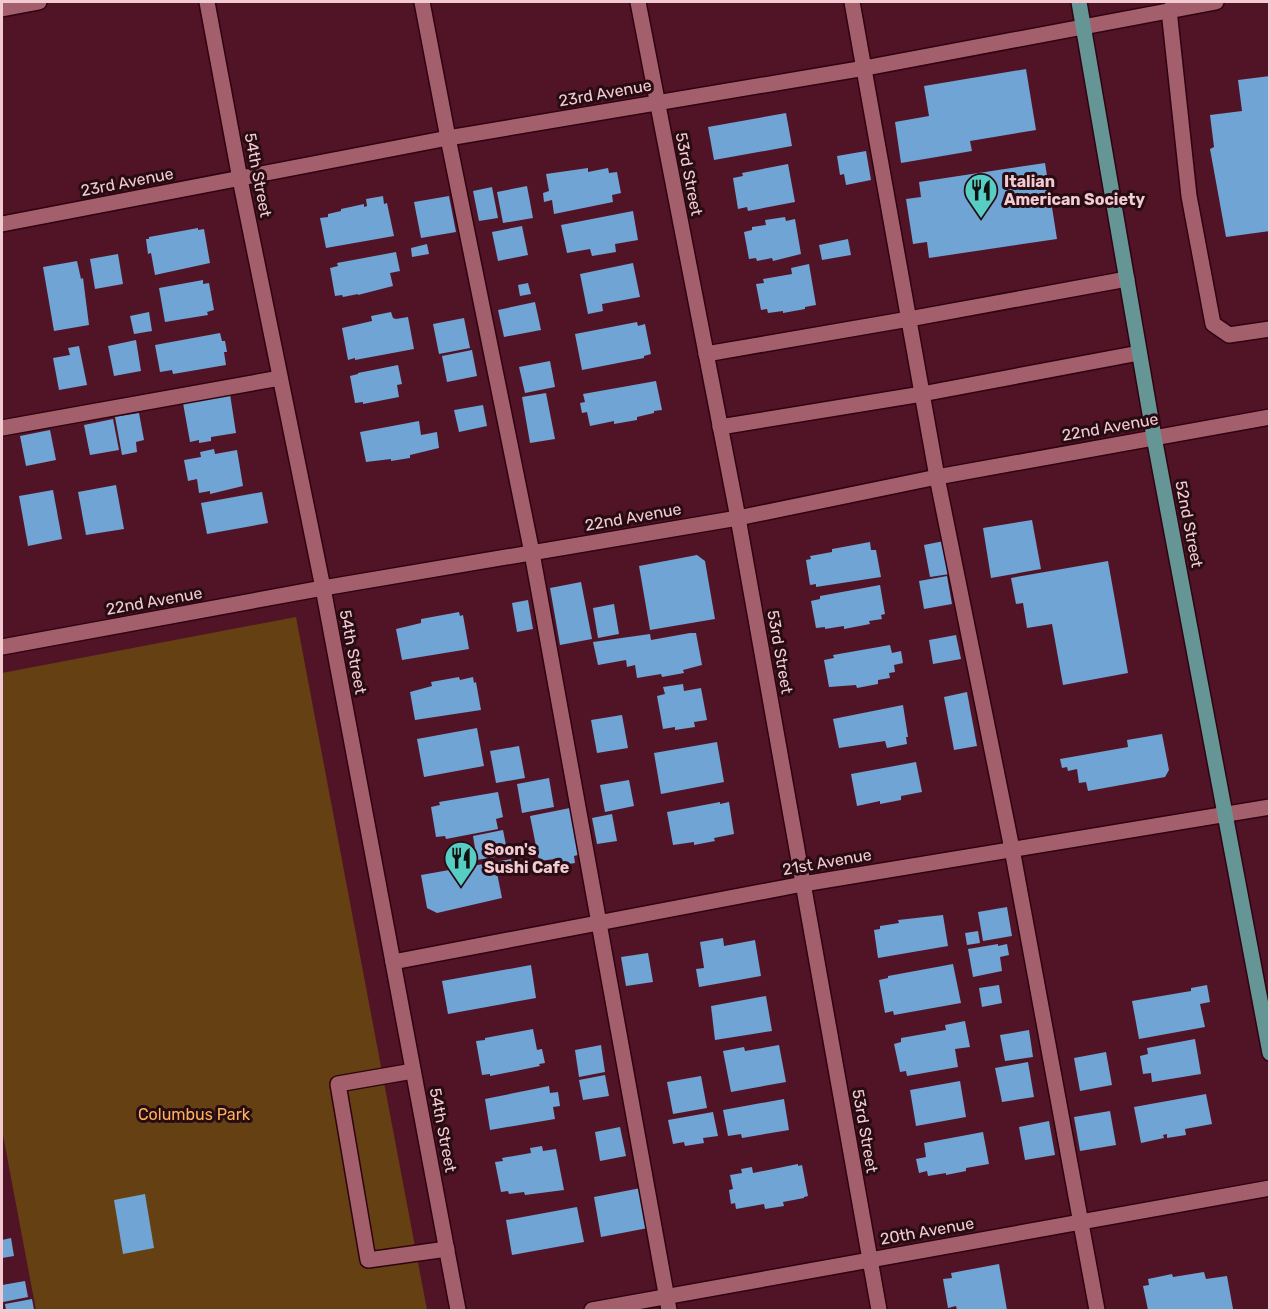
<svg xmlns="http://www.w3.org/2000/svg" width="1271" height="1312" viewBox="0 0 1271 1312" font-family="Rubik,sans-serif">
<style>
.green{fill:#654012}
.building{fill:#6fa4d5}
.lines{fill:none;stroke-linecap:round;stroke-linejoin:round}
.minor-casing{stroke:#2f0310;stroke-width:18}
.major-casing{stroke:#2f0310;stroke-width:18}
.minor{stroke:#a45f6d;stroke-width:15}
.major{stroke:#669595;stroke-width:15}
.labels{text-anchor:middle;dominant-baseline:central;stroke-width:6;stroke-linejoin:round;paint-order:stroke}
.street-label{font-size:16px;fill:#f2cad1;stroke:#270c13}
.poi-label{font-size:16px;font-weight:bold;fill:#f2cad1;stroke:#270c13;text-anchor:start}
.park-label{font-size:16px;fill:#feb15b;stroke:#270c13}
</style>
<rect width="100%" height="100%" fill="#511426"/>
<polygon class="green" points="296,617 427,1310 36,1310 2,1130 2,673"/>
<g class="building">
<polygon points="1026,69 1036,130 970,141 972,151 901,163 895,122 929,116 924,86"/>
<polygon points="1270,76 1270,231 1226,237 1210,149 1214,147 1210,115 1242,111 1238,80"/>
<polygon points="786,113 792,146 714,160 708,127"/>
<polygon points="866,151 871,180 846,185 844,174 840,175 837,156"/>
<polygon points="1045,163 1057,239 929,258 927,242 913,244 906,199 921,197 919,182"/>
<polygon points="788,164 795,202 748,211 747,207 738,209 733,178 743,176 742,173"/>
<polygon points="588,168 588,172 608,168 609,173 617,172 621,193 612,195 613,202 554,214 552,200 544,202 543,193 549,191 546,174"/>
<polygon points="527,186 533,218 503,223 497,192"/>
<polygon points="492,187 498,218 479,221 473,191"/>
<polygon points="383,196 384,204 387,203 394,236 326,248 320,218 328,217 328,214 341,211 341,209 364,204 364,207 367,206 366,199"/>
<polygon points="449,196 456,232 421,238 414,202"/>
<polygon points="633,211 638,240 615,244 616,252 592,256 590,249 567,253 561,225"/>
<polygon points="785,217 786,221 795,219 801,254 773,261 772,258 757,261 756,258 749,259 744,232 752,230 752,227 766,225 765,220"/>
<polygon points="522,226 528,255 498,261 492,232"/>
<polygon points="198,228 198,230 204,229 210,263 155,275 151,253 148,254 146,239 149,239 149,237"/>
<polygon points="848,239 851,255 822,260 819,245"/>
<polygon points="427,244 429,254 412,257 411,248"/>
<polygon points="396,252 400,271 390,273 393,286 358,295 358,294 343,297 342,295 335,296 330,268 338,266 337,263"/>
<polygon points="118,254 123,284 95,289 90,259"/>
<polygon points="77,261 81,279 83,278 89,325 54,331 43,267"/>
<polygon points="633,263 640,297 602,304 603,311 588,314 580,274"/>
<polygon points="809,264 816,305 805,307 805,309 783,313 783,311 768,313 767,309 761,310 756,284 764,283 763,279 792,274 791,268"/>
<polygon points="203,280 203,284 209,283 214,310 207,312 208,315 165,322 159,288"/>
<polygon points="528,283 531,294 520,296 518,285"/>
<polygon points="535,302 541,330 504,337 498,310"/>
<polygon points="149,312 152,331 134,334 130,316"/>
<polygon points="391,312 393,318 396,319 408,317 414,349 355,360 355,358 348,360 342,328 372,321 371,316"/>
<polygon points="464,318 470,348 439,354 433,324"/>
<polygon points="637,322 638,326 645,324 651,354 644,356 644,358 582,370 575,334"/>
<polygon points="220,333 222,341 225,341 227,352 224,352 226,365 173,374 172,370 160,372 155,345"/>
<polygon points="136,340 141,371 114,376 108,346"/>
<polygon points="79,346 87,385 59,390 53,358 70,355 68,348"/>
<polygon points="472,350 477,376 447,382 442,356"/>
<polygon points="550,361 555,387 525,393 519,367"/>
<polygon points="398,365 402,384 397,385 399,397 363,404 363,402 355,403 350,376 358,374 358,373"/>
<polygon points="656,381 662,410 654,411 654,413 637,417 637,420 614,424 614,421 590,426 587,412 582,413 580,403 585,402 583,394"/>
<polygon points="546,393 555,439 530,443 522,397"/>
<polygon points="230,394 236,433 211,437 211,441 199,443 199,440 190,442 183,403"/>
<polygon points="483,405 487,426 459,432 454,410"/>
<polygon points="139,413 144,440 136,442 137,452 122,455 115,417"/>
<polygon points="113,419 119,450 90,455 84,425"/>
<polygon points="419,421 421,435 437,432 439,448 410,455 410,458 391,461 391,459 366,462 360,432"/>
<polygon points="50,430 56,460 26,466 20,436"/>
<polygon points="214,449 215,454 237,450 243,486 210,494 210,491 199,493 197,479 188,481 184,460 201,457 200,452"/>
<polygon points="116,485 124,529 86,535 78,492"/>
<polygon points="53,490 62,539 28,546 19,496"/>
<polygon points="262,492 268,523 207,534 201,503"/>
<polygon points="1032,520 1041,569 991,578 983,528"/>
<polygon points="944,541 950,574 930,577 924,545"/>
<polygon points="870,542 871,550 876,550 881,577 816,587 816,584 810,585 806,560 811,559 810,556 832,552 832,549"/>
<polygon points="697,555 705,561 715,619 650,630 639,566"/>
<polygon points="1108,561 1128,673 1063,685 1052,624 1027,628 1023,603 1016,604 1011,578"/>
<polygon points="947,576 952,604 924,609 919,581"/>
<polygon points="581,582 592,639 560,645 550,588"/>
<polygon points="880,585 885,614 881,615 882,619 869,621 870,624 844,629 844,626 825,629 825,627 816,628 811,601 820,599 820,596"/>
<polygon points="528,600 533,629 517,632 512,603"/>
<polygon points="614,604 619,634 598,638 593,608"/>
<polygon points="459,612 460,616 463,615 469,649 402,660 396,629 421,623 421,619"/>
<polygon points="690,633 696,633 702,665 683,670 684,673 662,677 661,674 637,678 635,665 627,667 626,660 598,665 593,642 650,634 651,640"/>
<polygon points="956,635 961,659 933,664 929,640"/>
<polygon points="890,645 892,653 901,651 903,663 894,665 895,672 889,673 890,678 878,680 878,684 857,688 856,685 829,687 824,660 834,658 833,655"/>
<polygon points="459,677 460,680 473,677 474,683 476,682 481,710 415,720 410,692 432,686 431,682"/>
<polygon points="683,684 684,691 701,688 707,720 694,722 695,727 675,730 675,727 663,729 657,696 665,694 663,687"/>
<polygon points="967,692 977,746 954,750 944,697"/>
<polygon points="903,705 908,737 906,737 907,744 887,748 885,741 839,748 833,719"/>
<polygon points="622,715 628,748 597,753 591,720"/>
<polygon points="477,728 484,766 424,777 417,739"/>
<polygon points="1162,734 1169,770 1165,777 1088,791 1086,782 1079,783 1077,769 1068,771 1067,767 1062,768 1060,759 1128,747 1127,740"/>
<polygon points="717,742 724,782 661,794 654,753"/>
<polygon points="519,746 525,778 496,783 490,751"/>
<polygon points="916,762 922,792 901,796 901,800 880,804 880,801 857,806 851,774"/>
<polygon points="549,778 554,807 522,813 517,784"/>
<polygon points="629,780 634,806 605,812 600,785"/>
<polygon points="498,792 503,817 496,819 498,829 446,839 445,836 436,837 431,807 440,805 439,802"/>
<polygon points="720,802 720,804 729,802 734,834 714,838 715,841 694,845 694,842 673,845 667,812"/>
<polygon points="570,808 578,855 574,856 575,863 556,866 555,859 539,861 530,816"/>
<polygon points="612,814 617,841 597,844 592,818"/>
<polygon points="503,830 508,855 477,860 473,836"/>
<polygon points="511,859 513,870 497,873 502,898 437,913 427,908 421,875"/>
<polygon points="1007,907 1012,936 983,941 978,912"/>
<polygon points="943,915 948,946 878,958 874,930 880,929 880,926 899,923 898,920"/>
<polygon points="978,931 980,943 967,945 965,933"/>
<polygon points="723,938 724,946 755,940 761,976 699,987 696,969 704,968 700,942"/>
<polygon points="998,944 998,946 1007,944 1009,955 1000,957 1002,971 973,977 968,949"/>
<polygon points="648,953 653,982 626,986 621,957"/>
<polygon points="953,964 961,1003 894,1015 893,1011 885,1013 879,980 888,978 888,976"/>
<polygon points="531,965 536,998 448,1014 442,981"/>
<polygon points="999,985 1002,1003 982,1007 979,988"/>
<polygon points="1207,985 1210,1002 1200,1004 1205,1027 1139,1039 1132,1001 1191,991 1191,988"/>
<polygon points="766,996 772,1031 715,1040 711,1006"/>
<polygon points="965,1021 970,1047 955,1049 958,1067 907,1076 906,1071 900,1072 894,1044 901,1042 901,1038 946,1030 945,1025"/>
<polygon points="533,1029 537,1050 542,1049 545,1063 539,1064 540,1066 490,1076 490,1074 482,1075 476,1041 485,1040 485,1038"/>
<polygon points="1029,1030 1033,1057 1005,1061 1000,1035"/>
<polygon points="1195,1039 1201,1074 1152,1082 1151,1073 1143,1074 1140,1056 1148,1054 1147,1048"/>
<polygon points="601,1045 605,1072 579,1077 575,1050"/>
<polygon points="779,1045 786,1082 731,1092 723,1051 744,1047 745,1051"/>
<polygon points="1106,1052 1112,1085 1080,1091 1074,1058"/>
<polygon points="1028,1062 1034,1097 1002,1102 995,1068"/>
<polygon points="605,1075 609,1096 583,1100 579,1080"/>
<polygon points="701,1076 707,1108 673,1114 667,1082"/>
<polygon points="960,1081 966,1117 916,1126 910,1090"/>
<polygon points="549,1086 550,1093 558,1092 560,1106 553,1107 555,1119 490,1130 485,1099"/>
<polygon points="1206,1094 1212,1124 1185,1129 1186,1135 1167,1138 1167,1134 1163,1135 1164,1138 1141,1143 1134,1107"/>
<polygon points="784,1099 789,1130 742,1138 741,1134 728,1136 723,1110"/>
<polygon points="1110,1111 1116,1145 1080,1151 1074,1117"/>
<polygon points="713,1112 718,1136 703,1138 704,1143 685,1146 684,1142 673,1144 668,1120"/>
<polygon points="1049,1121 1055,1155 1025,1160 1019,1127"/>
<polygon points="620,1127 626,1156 600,1161 595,1132"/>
<polygon points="983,1132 989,1164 966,1168 966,1171 946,1175 946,1173 928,1176 927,1171 919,1173 916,1159 926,1157 924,1143"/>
<polygon points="542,1146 543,1151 556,1149 564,1190 525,1195 524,1192 509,1194 508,1191 501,1192 495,1162 503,1161 502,1158 531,1153 530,1148"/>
<polygon points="798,1164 798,1166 802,1165 808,1196 804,1197 804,1198 783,1202 784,1206 765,1209 764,1204 736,1209 735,1203 731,1204 729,1190 733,1189 730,1175 742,1173 741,1169 752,1167 753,1173"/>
<polygon points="641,1188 648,1228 601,1237 594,1197"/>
<polygon points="145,1194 154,1248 123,1254 114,1200"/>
<polygon points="577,1207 584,1242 512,1255 506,1220"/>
<polygon points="11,1238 14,1256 2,1258 2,1240"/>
<polygon points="999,1264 1007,1310 957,1310 956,1306 948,1308 943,1279 952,1278 951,1273"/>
<polygon points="1204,1272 1206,1279 1227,1276 1233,1309 1223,1310 1148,1310 1143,1286 1149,1285 1148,1279 1172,1274 1173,1277"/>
<polygon points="25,1281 28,1297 3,1302 2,1285"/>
<polygon points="32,1299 34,1310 6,1310 5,1304"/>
</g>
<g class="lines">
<defs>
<g id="minor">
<polyline points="207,2 240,179 323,588 458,1310"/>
<polyline points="422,2 448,138 532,553 669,1310"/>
<polyline points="638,2 738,518 879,1310"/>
<polyline points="852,2 937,477 1012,849 1097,1310"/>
<polyline points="2,9 39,2"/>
<polyline points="1169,10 1189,196 1213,324 1229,335 1270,329"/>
<polyline points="2,224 448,138 865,68 1216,2"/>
<polyline points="706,354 909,319 1127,279"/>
<polyline points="720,427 922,394 1139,353"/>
<polyline points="2,428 280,378"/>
<polyline points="2,647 323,588 738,518 937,477 1270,417"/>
<polyline points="393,962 803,884 1270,807"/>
<polyline points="413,1071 338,1084 368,1260 447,1249"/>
<polyline points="592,1310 1270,1188"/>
</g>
<polyline id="major" points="1079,2 1154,437 1270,1053"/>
</defs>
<use href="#minor" class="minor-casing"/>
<use href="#major" class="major-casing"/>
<use href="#minor" class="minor"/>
<use href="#major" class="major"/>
</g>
<defs>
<symbol id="restaurant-pin" viewBox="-11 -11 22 30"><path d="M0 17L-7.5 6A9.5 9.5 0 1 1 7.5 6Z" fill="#56cec3" stroke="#270c13"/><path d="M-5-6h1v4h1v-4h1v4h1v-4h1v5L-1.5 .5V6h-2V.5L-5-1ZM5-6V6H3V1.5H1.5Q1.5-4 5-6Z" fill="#111"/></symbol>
</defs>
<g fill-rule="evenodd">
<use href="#restaurant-pin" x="962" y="171" width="38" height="52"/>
<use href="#restaurant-pin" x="442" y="839" width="38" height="52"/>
</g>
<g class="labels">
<g class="street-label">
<text transform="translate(605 93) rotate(-10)">23rd Avenue</text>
<text transform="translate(689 174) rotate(79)">53rd Street</text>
<text transform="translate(258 175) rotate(79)">54th Street</text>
<text transform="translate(127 182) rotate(-11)">23rd Avenue</text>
<text transform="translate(1110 427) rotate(-10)">22nd Avenue</text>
<text transform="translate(633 517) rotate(-10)">22nd Avenue</text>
<text transform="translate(1189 524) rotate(79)">52nd Street</text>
<text transform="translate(154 601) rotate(-10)">22nd Avenue</text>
<text transform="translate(353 652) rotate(79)">54th Street</text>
<text transform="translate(780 652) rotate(80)">53rd Street</text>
<text transform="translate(827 862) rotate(-10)">21st Avenue</text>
<text transform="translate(443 1130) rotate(79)">54th Street</text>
<text transform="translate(865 1131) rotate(80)">53rd Street</text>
<text transform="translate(927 1231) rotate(-10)">20th Avenue</text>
</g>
<g class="poi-label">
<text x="1004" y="181">Italian<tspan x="1004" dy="18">American Society</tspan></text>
<text x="484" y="849">Soon's<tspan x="484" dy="18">Sushi Cafe</tspan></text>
</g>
<g class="park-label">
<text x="194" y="1114">Columbus Park</text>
</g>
</g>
<rect width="1271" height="1312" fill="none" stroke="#f2cad1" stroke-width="6"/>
</svg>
